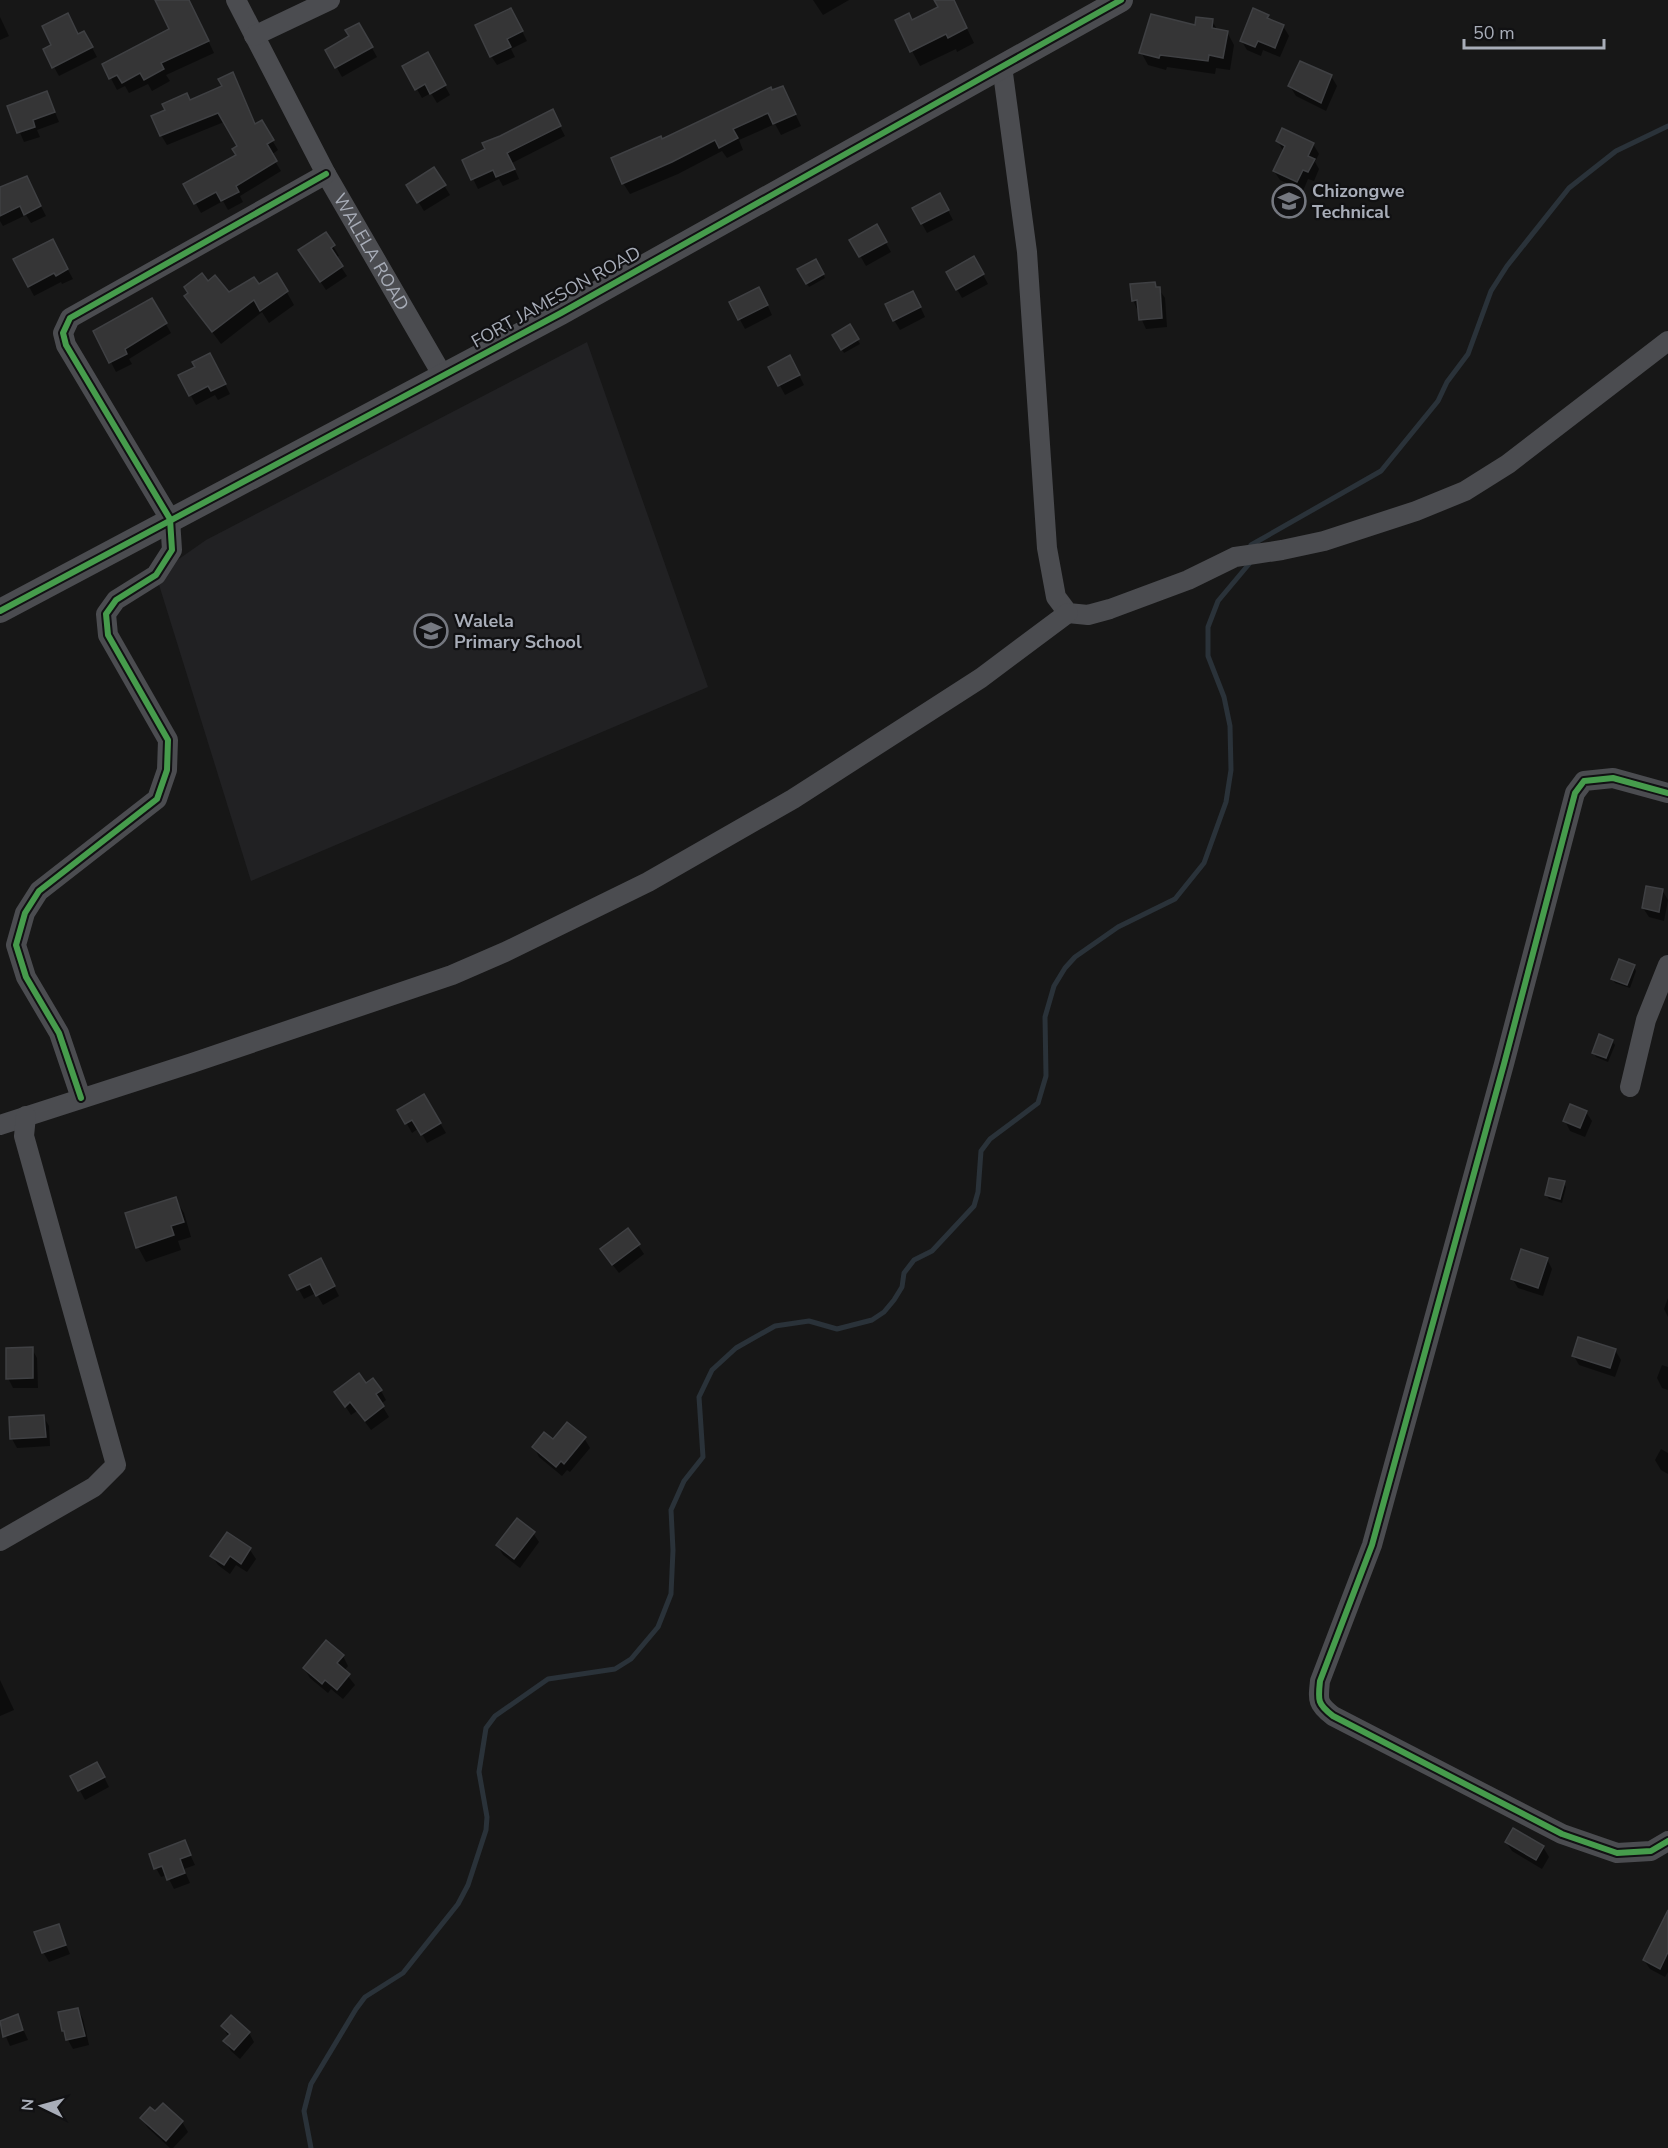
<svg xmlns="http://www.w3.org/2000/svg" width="1668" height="2148" viewBox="0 0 1668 2148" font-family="'Nunito Sans',sans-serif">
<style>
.built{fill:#212123}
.shadow{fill:#0007}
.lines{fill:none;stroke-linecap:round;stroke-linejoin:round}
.stream{stroke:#2a3239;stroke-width:5}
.building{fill:#353536;stroke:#3f4043;stroke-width:1.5}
.minor{stroke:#4b4c50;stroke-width:20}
.tertiary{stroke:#4b4c50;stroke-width:24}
.cycleway-casing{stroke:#111113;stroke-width:10}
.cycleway{stroke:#469c4c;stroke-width:6}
.labels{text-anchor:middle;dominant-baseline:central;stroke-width:4.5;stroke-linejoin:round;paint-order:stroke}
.poi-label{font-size:18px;font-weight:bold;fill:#a8adb8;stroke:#111113;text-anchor:start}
.street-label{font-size:18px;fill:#a8adb8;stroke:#111113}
</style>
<rect width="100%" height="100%" fill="#171717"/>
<polygon class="built" points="587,342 708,687 251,881 156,575 206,540"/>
<g class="shadow">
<polygon points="157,0 189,0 214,53 166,75 170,81 152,91 148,84 129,93 125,86 117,90 104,65 171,30"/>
<polygon points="813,0 849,0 823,15"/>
<polygon points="936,0 953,0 974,43 957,52 956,49 920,66 912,51 912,21 940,8"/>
<polygon points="1267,16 1271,21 1283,26 1289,36 1280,57 1263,50 1261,56 1247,50 1241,40"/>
<polygon points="0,17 9,36 0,40"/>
<polygon points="516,19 527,41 511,49 515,57 497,65 491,56"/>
<polygon points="1212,21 1218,31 1227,32 1234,45 1230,70 1216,68 1215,74 1167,67 1166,70 1148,65 1141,52"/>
<polygon points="359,25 377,57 342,77 327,50 351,37"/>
<polygon points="84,33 97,57 59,76 54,67 53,46"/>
<polygon points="427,54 450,95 437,103 431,93 422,98 404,67"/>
<polygon points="1331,76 1337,86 1326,111 1296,96 1290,86"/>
<polygon points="238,84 256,125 261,122 278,150 271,155 281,171 240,196 243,202 228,210 223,201 201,213 185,184 238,156 239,146 224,122 167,145 161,135 190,102"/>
<polygon points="783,88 801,126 781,135 775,124 739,140 743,150 727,158 722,151 678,174 630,194 623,183 662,141"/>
<polygon points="47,93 59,122 37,130 40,137 24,142 9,107"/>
<polygon points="557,121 565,136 512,163 519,179 503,186 499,179 478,189 464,160"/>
<polygon points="1278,141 1313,144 1319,154 1315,162 1319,169 1314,181 1308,179 1303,191 1280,180 1274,171 1283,151"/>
<polygon points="434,169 450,195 424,211 408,185"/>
<polygon points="31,187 46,216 31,223 26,215 3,226 0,221 0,189"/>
<polygon points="945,205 953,220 927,233 914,209"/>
<polygon points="876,226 891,252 866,266 851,240"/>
<polygon points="333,246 339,256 335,258 347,276 326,290 306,260"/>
<polygon points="57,250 73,279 62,284 61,282 34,296 15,260"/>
<polygon points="974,258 988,284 962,298 948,273"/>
<polygon points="816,261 825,278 809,287 799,270"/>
<polygon points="277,275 294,305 269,323 262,312 221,344 186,296 208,283 228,294 258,286"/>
<polygon points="1155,284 1165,298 1167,327 1146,329 1133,300"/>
<polygon points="764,298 772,315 745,329 731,303"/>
<polygon points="152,300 171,333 129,359 132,364 116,372 95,331"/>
<polygon points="918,302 925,317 900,330 894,320"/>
<polygon points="849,326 860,344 844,353 834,335"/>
<polygon points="215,364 230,394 218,400 215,395 196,405 180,376 196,367"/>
<polygon points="770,367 795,367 804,385 785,395"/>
<polygon points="1662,890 1668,900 1664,921 1649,917 1643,908"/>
<polygon points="1634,967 1636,971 1630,988 1615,983 1613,979"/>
<polygon points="1612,1041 1615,1045 1608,1062 1596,1057 1594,1053"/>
<polygon points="424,1096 446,1133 427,1143 419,1128 412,1133 399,1110"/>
<polygon points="1586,1112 1592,1121 1585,1137 1570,1131 1565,1121"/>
<polygon points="1564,1183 1566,1187 1562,1203 1549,1199 1546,1195"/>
<polygon points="175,1199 184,1213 191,1237 178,1241 181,1250 146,1262 138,1247"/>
<polygon points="638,1245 644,1254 619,1273 608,1259"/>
<polygon points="1547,1259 1552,1269 1543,1296 1518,1288 1512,1278"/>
<polygon points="326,1270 339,1296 323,1305 316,1293 304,1299 291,1275"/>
<polygon points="1668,1298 1668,1317 1664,1309"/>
<polygon points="32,1349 37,1358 38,1388 13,1388 8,1378"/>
<polygon points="1615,1350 1621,1360 1615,1377 1579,1365 1574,1356"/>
<polygon points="1662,1365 1668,1367 1668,1390 1662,1388 1657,1378"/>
<polygon points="366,1385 381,1391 386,1400 381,1404 389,1417 371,1430 357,1411 351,1415 336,1392"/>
<polygon points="43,1416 49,1426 50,1446 17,1448 12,1439"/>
<polygon points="584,1438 590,1448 570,1472 567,1470 562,1476 539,1457 534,1447"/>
<polygon points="1661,1449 1668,1453 1668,1474 1661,1470 1655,1460"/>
<polygon points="533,1533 539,1542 520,1568 503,1555 498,1546"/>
<polygon points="228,1534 250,1550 256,1559 247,1572 236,1565 230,1574 218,1565 212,1556"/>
<polygon points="326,1642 343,1656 348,1666 344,1671 355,1685 343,1699 331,1689 328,1693 310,1678 304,1668"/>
<polygon points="0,1680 14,1710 0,1716"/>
<polygon points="102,1773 109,1787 85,1800 72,1776"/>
<polygon points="184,1842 195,1865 184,1869 190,1883 174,1889 167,1875 161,1877 156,1868"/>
<polygon points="1506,1842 1543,1847 1549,1857 1542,1869 1512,1851"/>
<polygon points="58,1926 70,1954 49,1962 43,1952"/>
<polygon points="1668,1930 1668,1972 1665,1977 1650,1969 1644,1960"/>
<polygon points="78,2009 83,2019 89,2045 73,2049 63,2031"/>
<polygon points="17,2016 28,2040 10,2046 0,2023"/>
<polygon points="223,2027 249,2033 254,2042 240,2059 231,2051 225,2042 228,2036"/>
<polygon points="163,2105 182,2122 188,2132 173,2148 170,2148 148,2128 142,2119 155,2113"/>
</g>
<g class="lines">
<g class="stream">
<polyline points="1251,545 1381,471 1438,401 1447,382 1468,354 1491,291 1507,266 1569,188 1616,151 1668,126"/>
<polyline points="311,2148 304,2111 311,2084 356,2009 365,1997 403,1973 458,1904 468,1885 486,1830 487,1817 479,1772 486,1728 495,1716 548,1679 615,1669 631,1659 658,1627 671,1594 673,1550 671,1510 684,1481 703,1457 699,1397 712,1370 736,1348 775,1326 809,1321 837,1329 872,1320 884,1312 894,1300 902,1287 904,1273 914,1260 932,1251 974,1206 978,1192 981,1151 990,1139 1038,1103 1046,1076 1045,1017 1054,986 1065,968 1075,957 1118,927 1175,899 1204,863 1226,802 1231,770 1230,726 1224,697 1208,656 1208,627 1218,601 1249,564"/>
</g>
</g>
<g class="building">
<polygon points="155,0 189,0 209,41 161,63 164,69 144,80 140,73 122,83 117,75 109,79 102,64 169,29"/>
<polygon points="934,0 954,0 967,28 948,38 946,34 910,52 895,20 909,13 912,20 938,7"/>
<polygon points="511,8 523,31 507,39 511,47 490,57 475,25"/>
<polygon points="1253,8 1269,15 1267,18 1284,25 1275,48 1258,41 1255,47 1240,41"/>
<polygon points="68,13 78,34 84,31 93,47 52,68 43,49 51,45 42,26"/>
<polygon points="1151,14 1195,25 1196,17 1213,19 1212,28 1228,31 1223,58 1209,55 1208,61 1160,55 1159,58 1139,53"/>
<polygon points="359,23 373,47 335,68 325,50 349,36 345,30"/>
<polygon points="428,52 446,85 430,94 425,84 415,90 402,66"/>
<polygon points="1300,61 1332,75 1321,103 1288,86"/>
<polygon points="233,72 255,124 262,120 274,140 267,144 277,161 236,186 239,192 221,201 216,192 194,204 183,184 236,155 232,149 237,146 218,113 160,136 151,116 165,110 162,104 187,93 190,100 222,86 218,79"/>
<polygon points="783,86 796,114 773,124 768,113 733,129 738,138 719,148 715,140 672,162 622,184 611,158 661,136 662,139 771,87 772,90"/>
<polygon points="47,91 55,112 33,120 35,127 17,133 7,106"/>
<polygon points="553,109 561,126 507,153 515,169 496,177 493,170 471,180 462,160 485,149 482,143 500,136"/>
<polygon points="1282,128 1314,143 1308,156 1315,159 1308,172 1303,170 1297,182 1273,171 1285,146 1276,141"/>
<polygon points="434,167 446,185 417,203 406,185"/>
<polygon points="27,176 41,206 24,215 20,206 0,216 0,187"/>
<polygon points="940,193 949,210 921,224 912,208"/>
<polygon points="877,224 887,242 859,257 849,240"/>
<polygon points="326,232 335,245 331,248 343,266 320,282 298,250"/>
<polygon points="53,239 68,269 56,276 54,273 28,287 13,259"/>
<polygon points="974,256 984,274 956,290 946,272"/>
<polygon points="816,259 824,274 806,284 797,269"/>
<polygon points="202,273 208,281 215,275 229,292 254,277 259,284 277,273 288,291 260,311 254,300 212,332 184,296 188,293 184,287"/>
<polygon points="1155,282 1156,287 1160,287 1162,318 1139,320 1137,300 1132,301 1130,284"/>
<polygon points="759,287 768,305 738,320 729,302"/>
<polygon points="913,291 921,307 893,321 885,304"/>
<polygon points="152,298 167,323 125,349 127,354 109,363 93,331"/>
<polygon points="850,324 859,339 841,350 832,335"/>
<polygon points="210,353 226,384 211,391 208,386 189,396 178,375 195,367 192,362"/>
<polygon points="790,355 800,375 778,386 768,367"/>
<polygon points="1646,886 1663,889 1659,912 1642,908"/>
<polygon points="1619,959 1635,965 1627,985 1611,979"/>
<polygon points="1599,1034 1613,1040 1606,1058 1592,1053"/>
<polygon points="424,1094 441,1123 421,1135 412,1120 405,1124 397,1110"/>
<polygon points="1570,1104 1587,1111 1580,1128 1563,1121"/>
<polygon points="1549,1178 1565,1181 1560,1199 1545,1195"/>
<polygon points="176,1197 184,1222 171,1226 174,1235 136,1248 125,1213"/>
<polygon points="628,1228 640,1244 612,1265 600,1249"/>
<polygon points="1521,1249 1548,1258 1538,1288 1511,1279"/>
<polygon points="321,1258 335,1286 316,1296 310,1284 297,1290 289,1275"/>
<polygon points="1578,1337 1616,1349 1610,1368 1572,1356"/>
<polygon points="33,1347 33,1378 6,1379 6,1348"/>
<polygon points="359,1373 366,1383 373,1378 382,1390 376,1394 384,1406 365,1421 350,1402 345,1407 334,1392"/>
<polygon points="44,1415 46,1437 10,1439 9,1417"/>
<polygon points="567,1422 586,1437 564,1464 561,1461 556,1467 532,1447 544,1432 553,1439"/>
<polygon points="517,1518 535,1532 514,1559 496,1545"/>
<polygon points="227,1532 251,1548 241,1564 230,1556 224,1565 210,1556"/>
<polygon points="326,1640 344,1655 337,1663 350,1674 337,1690 325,1680 322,1684 303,1668"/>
<polygon points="97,1762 105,1777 78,1791 70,1776"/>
<polygon points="1513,1828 1544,1846 1536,1860 1505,1842"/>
<polygon points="185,1840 191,1855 180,1859 185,1873 167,1880 162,1866 154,1869 149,1854"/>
<polygon points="1668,1910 1668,1952 1660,1969 1643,1960"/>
<polygon points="59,1924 66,1945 42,1953 34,1932"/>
<polygon points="78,2008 85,2036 66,2040 64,2031 62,2031 58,2012"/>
<polygon points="18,2014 23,2030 3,2037 0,2021"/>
<polygon points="231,2015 250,2032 234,2050 223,2041 230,2034 221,2026"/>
<polygon points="163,2103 183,2121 166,2141 140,2118 150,2107 155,2111"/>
</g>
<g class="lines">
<g class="minor">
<path id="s1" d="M236,0L326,174L443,376"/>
<polyline points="254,36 330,0"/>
<polyline points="1002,66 1027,252 1047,548 1056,597 1068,613 1088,615 1110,609 1188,580 1235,557 1282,550 1324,541 1416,511 1465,491 1508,464 1668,341"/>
<path d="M1668,793L1613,778L1584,781L1575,793L1504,1064L1372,1545L1320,1681C1318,1700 1317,1704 1333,1716L1562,1834L1617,1853L1651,1851L1668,1841"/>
<polyline points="1630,1087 1646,1020 1668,965"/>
<polyline points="81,1098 59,1033 26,977 16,945 25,913 39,891 157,799 167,770 168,740 108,635 106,614 116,600 156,575 172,550 170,519 66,345 63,333 70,318 326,174"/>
<polyline points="0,1125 192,1063 452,975 505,952 648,882 793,799 981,678 1068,613"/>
<polyline points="0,1541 94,1487 116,1465 24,1136 26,1116"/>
</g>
<polyline class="tertiary" points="0,611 561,313 1121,0"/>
<defs>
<g id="cycleway">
<polyline points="0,611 561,313 1121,0"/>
<path d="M1668,793L1613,778L1584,781L1575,793L1504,1064L1372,1545L1320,1681C1318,1700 1317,1704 1333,1716L1562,1834L1617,1853L1651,1851L1668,1841"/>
<polyline points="81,1098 59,1033 26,977 16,945 25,913 39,891 157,799 167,770 168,740 108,635 106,614 116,600 156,575 172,550 170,519 66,345 63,333 70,318 326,174"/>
</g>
</defs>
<use href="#cycleway" class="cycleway-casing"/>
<use href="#cycleway" class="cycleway"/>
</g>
<defs>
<symbol id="school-ring" viewBox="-11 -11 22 22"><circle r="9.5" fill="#111113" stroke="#757880" stroke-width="1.5"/><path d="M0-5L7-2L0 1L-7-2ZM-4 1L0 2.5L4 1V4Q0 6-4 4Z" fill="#757880"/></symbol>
</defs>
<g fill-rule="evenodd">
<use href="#school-ring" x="1270" y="182" width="38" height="38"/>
<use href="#school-ring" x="412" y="612" width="38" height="38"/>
</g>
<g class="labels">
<g class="poi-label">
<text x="1312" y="191">Chizongwe<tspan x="1312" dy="21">Technical</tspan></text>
<text x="454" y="621">Walela<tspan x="454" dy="21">Primary School</tspan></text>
</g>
<g class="street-label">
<text stroke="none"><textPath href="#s1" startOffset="286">WALELA ROAD</textPath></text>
<text transform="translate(556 297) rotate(-29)">FORT JAMESON ROAD</text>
</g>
</g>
<g transform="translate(42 2106) rotate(275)" stroke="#111113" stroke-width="4.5" paint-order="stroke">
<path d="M0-4.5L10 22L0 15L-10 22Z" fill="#a8adb8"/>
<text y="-9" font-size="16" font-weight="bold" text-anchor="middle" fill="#a8adb8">N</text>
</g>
<path d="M1464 39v9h140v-9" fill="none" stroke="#a8adb8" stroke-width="3"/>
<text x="1473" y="39" font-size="18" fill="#a8adb8" stroke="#111113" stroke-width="4.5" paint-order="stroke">50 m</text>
</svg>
